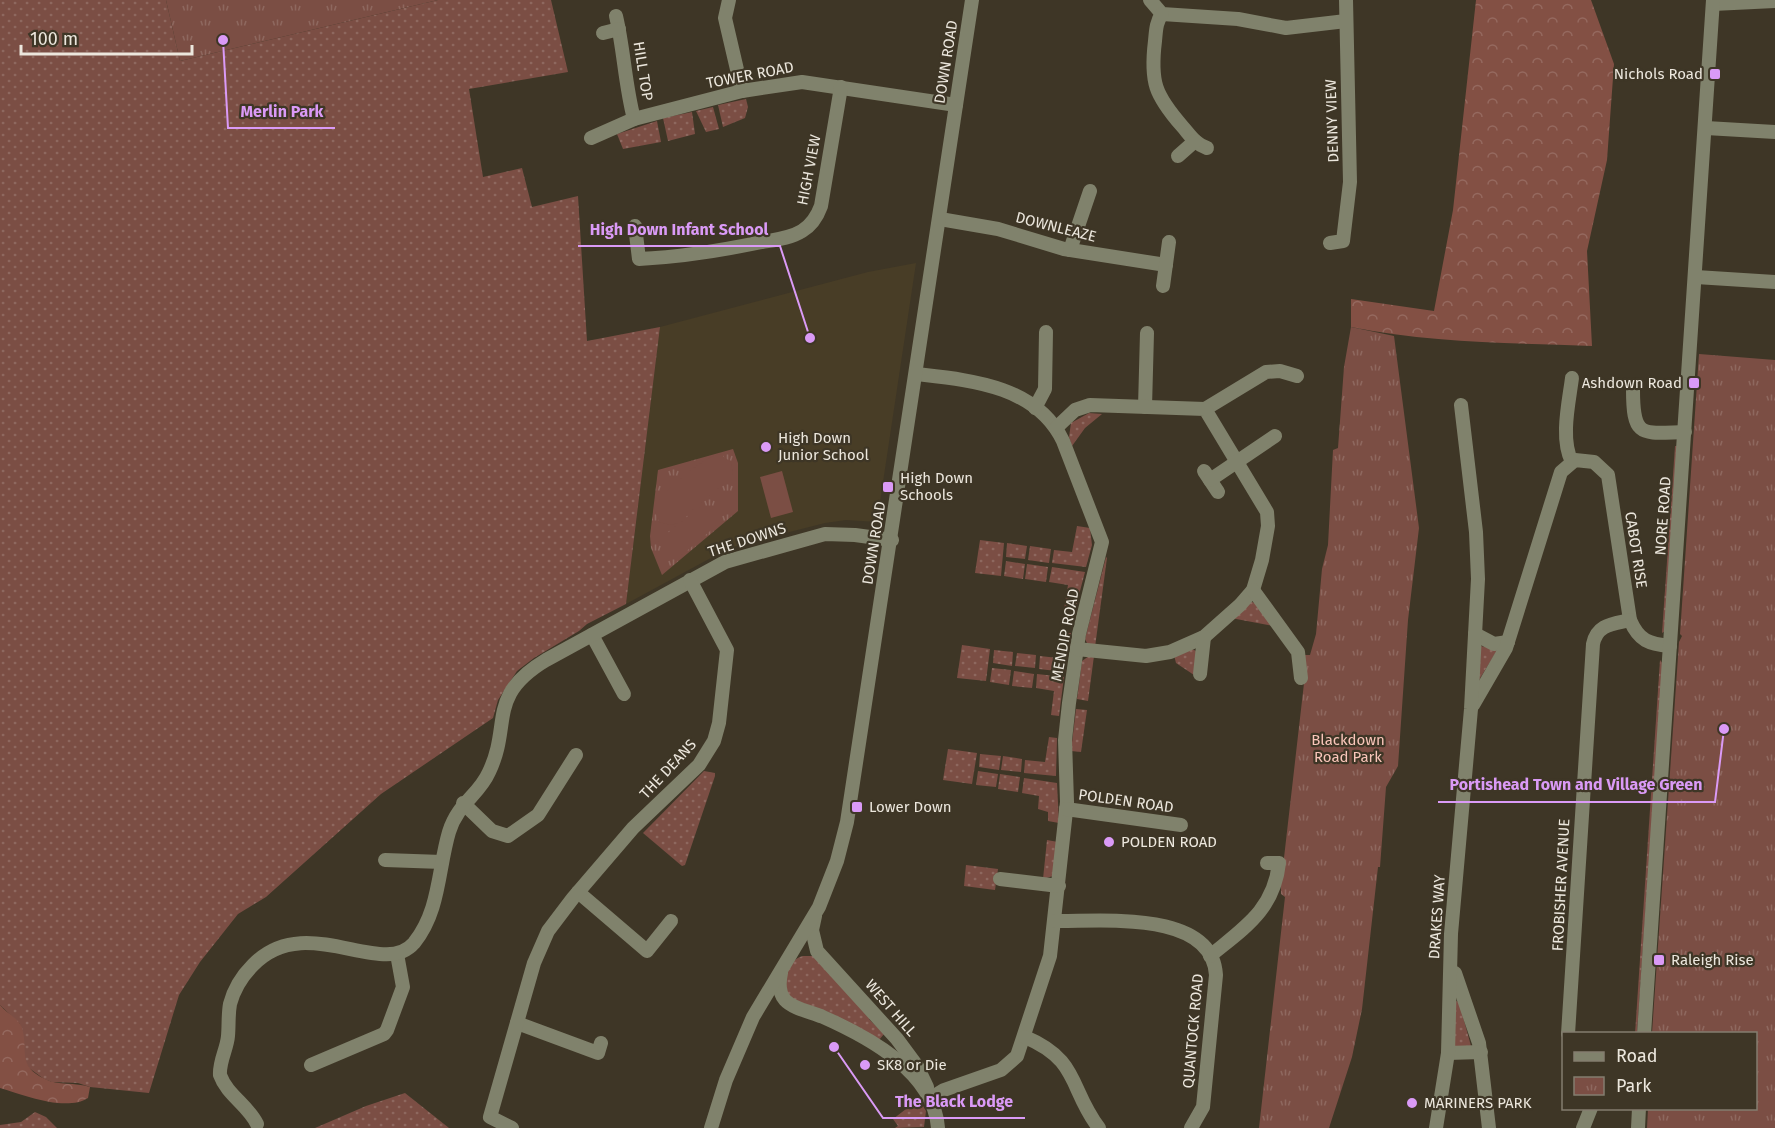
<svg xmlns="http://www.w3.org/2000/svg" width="1775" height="1128" viewBox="0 0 1775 1128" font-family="'Fira Sans',sans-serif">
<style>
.built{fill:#483d26}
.grass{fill:url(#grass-dots)}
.forest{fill:url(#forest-crowns)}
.park{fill:url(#park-tufts)}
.pitch{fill:#7b4e44}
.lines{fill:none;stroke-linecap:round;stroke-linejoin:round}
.minor{stroke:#80826c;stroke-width:14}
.poi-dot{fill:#da9af6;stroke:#3e3626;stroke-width:2}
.labels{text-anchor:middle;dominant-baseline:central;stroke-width:4.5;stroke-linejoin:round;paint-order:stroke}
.street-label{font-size:15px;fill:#ece7dd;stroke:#3e3626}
.poi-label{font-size:15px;fill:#ece7dd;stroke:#3e3626;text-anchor:start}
.park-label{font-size:15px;fill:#fac6ba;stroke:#3e3626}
.leader{fill:none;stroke:#da9af6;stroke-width:2}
.callout-dot{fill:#da9af6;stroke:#3e3626;stroke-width:2}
.callout-label{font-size:16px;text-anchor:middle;font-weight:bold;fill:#da9af6;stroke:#3e3626;stroke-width:4.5;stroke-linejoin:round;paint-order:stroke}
</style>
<defs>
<pattern id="grass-dots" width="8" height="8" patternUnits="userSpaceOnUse" patternTransform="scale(1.5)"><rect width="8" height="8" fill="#7b4e44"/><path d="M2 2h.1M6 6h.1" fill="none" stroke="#8e685f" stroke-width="1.8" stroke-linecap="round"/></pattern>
<pattern id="forest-crowns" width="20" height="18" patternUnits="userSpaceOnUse" patternTransform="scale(1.5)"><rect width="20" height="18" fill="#835044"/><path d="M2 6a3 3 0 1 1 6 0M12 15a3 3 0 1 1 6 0" fill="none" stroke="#95695f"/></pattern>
<pattern id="park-tufts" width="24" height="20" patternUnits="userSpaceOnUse" patternTransform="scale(1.5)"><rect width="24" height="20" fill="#7b4e44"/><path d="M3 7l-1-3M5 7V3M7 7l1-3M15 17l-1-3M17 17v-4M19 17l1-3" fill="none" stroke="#8e685f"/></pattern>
</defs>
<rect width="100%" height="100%" fill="#3e3626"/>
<polygon class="built" points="916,263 877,522 846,520 825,523 739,545 709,559 626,604 660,327 868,272"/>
<g class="grass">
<polygon points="0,0 166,0 180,61 438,0 551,0 568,72 469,89 483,177 522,168 532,207 578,196 587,341 660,327 626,604 587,624 579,631 534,658 517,671 498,700 493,718 381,794 266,897 238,914 200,962 179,995 149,1093 90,1087 78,1083 52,1082 44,1079 29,1068 24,1060 20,1024 0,1005"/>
<polygon points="746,99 748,107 745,118 723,127 718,105"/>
<polygon points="713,107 719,129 706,132 696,111"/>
<polygon points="692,112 695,134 668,141 663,118"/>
<polygon points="657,121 661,142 623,149 617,134"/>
<polygon points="1089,413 1102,414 1085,428 1072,446 1069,437 1071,423"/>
<polygon points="1675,446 1677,446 1665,631 1662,633"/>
<polygon points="1077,526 1090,528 1092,545 1086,567 1052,563 1054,550 1072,552"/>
<polygon points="980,540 1004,543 1001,576 975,573"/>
<polygon points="1007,543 1027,546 1025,559 1006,557"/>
<polygon points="1030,546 1051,549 1049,563 1028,560"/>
<polygon points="1106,557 1107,558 1095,647 1087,643 1085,639"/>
<polygon points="1006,561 1025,564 1023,579 1004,576"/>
<polygon points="1027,564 1048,567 1046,582 1025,579"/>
<polygon points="1052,567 1085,572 1075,610 1064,609 1068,585 1049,582"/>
<polygon points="1252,602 1257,604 1274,626 1231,618 1248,603"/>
<polygon points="1062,633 1071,633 1065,672 1039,669 1040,656 1058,658"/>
<polygon points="962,645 990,649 986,681 957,678"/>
<polygon points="1480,646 1498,649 1479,680 1478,679"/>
<polygon points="1192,649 1198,652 1194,675 1176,663 1174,655"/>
<polygon points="994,650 1013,652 1012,666 993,663"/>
<polygon points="1017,653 1036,655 1035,668 1015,666"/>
<polygon points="1089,656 1094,656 1088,701 1077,699 1082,661"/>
<polygon points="1660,660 1663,664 1637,1033 1635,1034"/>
<polygon points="992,668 1011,670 1009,685 990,682"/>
<polygon points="1014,671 1034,674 1032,688 1012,686"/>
<polygon points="1037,674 1064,677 1059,716 1051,715 1054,691 1036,688"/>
<polygon points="1076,709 1087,710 1081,752 1071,751"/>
<polygon points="1049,737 1057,738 1056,776 1024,773 1025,760 1045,762"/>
<polygon points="948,749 977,753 972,784 943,780"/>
<polygon points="980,754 1001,756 999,770 979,767"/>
<polygon points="1003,756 1022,759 1021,772 1001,770"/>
<polygon points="704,771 715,773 715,776 685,865 682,866 643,833"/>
<polygon points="978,771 998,774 996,787 976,785"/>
<polygon points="1000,774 1020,777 1018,792 998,789"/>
<polygon points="1024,778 1057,783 1059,823 1048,821 1048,812 1038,809 1039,796 1022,793"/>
<polygon points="1047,840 1058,842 1053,876 1043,879"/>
<polygon points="966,865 998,869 995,890 964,886"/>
<path d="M803,956H813L872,1015L869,1019L884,1034L879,1040L828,1012L794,1000L786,992C785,978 787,960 803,956Z"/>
<polygon points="1456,1001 1459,1002 1471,1046 1455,1046 1453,1043"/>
<polygon points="405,1093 449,1128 315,1128 366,1106"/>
<polygon points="919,1099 926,1111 924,1127 895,1128 898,1126 893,1119"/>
<polygon points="35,1112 46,1117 57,1128 0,1128 0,1125 21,1122"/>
</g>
<g class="forest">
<path d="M1476,0H1591L1614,64L1607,160L1587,251L1592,346C1511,343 1431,343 1351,327V299L1434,311L1453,210Z"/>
<path d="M0,1005C6,1013 19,1018 22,1028C29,1052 16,1065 45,1079C58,1086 75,1082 90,1087L88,1098C66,1112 23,1095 0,1088Z"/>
</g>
<g class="park">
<polygon points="166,0 438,0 180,61"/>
<polygon points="1351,327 1394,336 1419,528 1408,620 1398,766 1386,787 1380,867 1378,867 1362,1009 1352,1057 1329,1128 1259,1128 1285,897 1281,894 1281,884 1306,666 1304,655 1310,655 1316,634 1322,569 1328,545 1333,450 1338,448 1344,367"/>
<polygon points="1699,354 1775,360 1775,1128 1647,1128 1648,1109 1756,1108 1756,1034 1652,1033 1679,642 1682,636 1680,634"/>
<polygon points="733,449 738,463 738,511 662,575 651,548 650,536 658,470"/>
</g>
<g class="pitch">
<path d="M720,454L731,462L733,475L678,523L671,525L659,522L654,508C660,493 704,456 720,454Z"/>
<polygon points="782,471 793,512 771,518 760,477"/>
<polygon points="699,507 716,526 676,560 658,541"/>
</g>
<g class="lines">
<g class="minor">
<polyline points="729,0 725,18 742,91"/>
<polyline points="1150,0 1162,14 1238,19 1286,28 1346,21"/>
<polyline points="1713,4 1775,1"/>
<path d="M1162,14C1156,22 1156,31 1155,41C1150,82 1155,95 1182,126C1190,135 1195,144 1207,148"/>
<path d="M616,16C624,50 625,85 634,119"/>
<polyline points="603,33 619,29"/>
<polyline points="1706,128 1775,132"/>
<polyline points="591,138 634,119 742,91 802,82 956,105"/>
<polyline points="1178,156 1195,141"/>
<polyline points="940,219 998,229 1064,249 1166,265"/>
<path d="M635,226L639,259C679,257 718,251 757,243C772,240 789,239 802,231C812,225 817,217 821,206L841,87"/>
<polyline points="1330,243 1343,241 1350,182 1346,0"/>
<polyline points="1070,250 1090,191"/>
<polyline points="1696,277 1775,282"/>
<polyline points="1163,286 1169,242"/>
<path d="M916,374C969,380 1036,385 1063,441L1102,542L1079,634L1069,703L1065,740L1067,802L1050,956L1017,1056L1001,1070L944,1090L931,1098"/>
<path d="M1572,378C1569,402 1560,439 1572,462"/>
<path d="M1633,390C1633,439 1642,433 1685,432"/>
<polyline points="1145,407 1147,333"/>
<polyline points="1035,408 1045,389 1046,332"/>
<polyline points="1205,409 1266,372 1280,371 1297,376"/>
<polyline points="1056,428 1075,410 1090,405 1205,409 1267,512 1268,526 1262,560 1253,590 1240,605 1204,637 1170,652 1146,656 1077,649"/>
<polyline points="1204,471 1218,492"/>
<polyline points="1210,480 1275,436"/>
<polyline points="1253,590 1298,652 1301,678"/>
<polyline points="1475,634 1494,644 1508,642"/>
<polyline points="592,635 624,694"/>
<polyline points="1200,674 1204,637"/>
<path d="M1473,705L1506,648L1561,472L1575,460L1594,462L1608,475L1630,620C1639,641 1649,644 1670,646"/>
<polyline points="463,803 492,831 508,836 538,815 576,755"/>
<polyline points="1066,809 1181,825"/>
<polyline points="385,860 442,862"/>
<polyline points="1000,879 1059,886"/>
<polyline points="578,892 647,951 671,921"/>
<polyline points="815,916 812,930 817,951 897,1039 917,1066 927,1087"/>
<path d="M1055,921C1100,922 1212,909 1216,975L1203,1107L1191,1128"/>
<path d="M1210,956C1244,928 1274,910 1279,863H1267"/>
<path d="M781,973C779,982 778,992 785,1000C793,1009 812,1012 823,1017C868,1037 934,1072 938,1128"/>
<polyline points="1455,973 1479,1043 1489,1128"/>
<polyline points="517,1023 598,1053 601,1043"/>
<path d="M1568,1034L1593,644C1597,624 1613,624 1630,620"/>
<polyline points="1644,1034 1713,0"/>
<path d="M1025,1037C1080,1060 1069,1089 1099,1128"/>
<polyline points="1448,1053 1481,1052"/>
<polyline points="311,1065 384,1034 387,1030 403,987 397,954"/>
<path d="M257,1124C248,1105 227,1095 220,1075C219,1061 227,1049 228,1036C229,1025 228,1015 230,1004C234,989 242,976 253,965C306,910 382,980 414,943C440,911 438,869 449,832C458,803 479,795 489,772C512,724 486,696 546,660L725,562L825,534L855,535L892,540"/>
<polyline points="512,1128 490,1117 534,963 548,931 573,898 633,828 699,765 714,741 719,723 727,650 690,580"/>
<polyline points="711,1128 726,1080 753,1017 819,907 837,861 847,822 972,0"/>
<polyline points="1436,1128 1448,1053 1451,934 1471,709 1478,579 1476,532 1461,405"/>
<polyline points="1583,1128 1591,1108"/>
<polyline points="1638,1128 1639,1108"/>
</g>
</g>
<g class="poi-dot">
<rect x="1709" y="68" width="12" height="12" rx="3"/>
<rect x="1688" y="377" width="12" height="12" rx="3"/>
<circle cx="766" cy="447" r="6"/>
<rect x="882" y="481" width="12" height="12" rx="3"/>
<rect x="851" y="801" width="12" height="12" rx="3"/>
<circle cx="1109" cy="842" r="6"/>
<rect x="1653" y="954" width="12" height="12" rx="3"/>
<circle cx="865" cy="1065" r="6"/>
<circle cx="1412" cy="1103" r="6"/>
</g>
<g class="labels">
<g class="street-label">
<text transform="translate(946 62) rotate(-81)">DOWN ROAD</text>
<text transform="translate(643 71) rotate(81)">HILL TOP</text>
<text transform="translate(750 75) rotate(-11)">TOWER ROAD</text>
<text transform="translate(1332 121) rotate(-92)">DENNY VIEW</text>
<text transform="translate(809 170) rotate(-79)">HIGH VIEW</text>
<text transform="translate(1056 227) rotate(14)">DOWNLEAZE</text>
<text transform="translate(1663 516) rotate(-86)">NORE ROAD</text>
<text transform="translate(747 540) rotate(-18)">THE DOWNS</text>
<text transform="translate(874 543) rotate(-81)">DOWN ROAD</text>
<text transform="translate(1636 550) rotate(81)">CABOT RISE</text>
<text transform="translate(1065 635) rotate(-79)">MENDIP ROAD</text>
<text transform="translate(668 769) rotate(-47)">THE DEANS</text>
<text transform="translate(1126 801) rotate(8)">POLDEN ROAD</text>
<text transform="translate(1561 885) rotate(-87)">FROBISHER AVENUE</text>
<text transform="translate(1437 917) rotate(-86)">DRAKES WAY</text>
<text transform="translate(891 1008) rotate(49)">WEST HILL</text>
<text transform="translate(1193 1031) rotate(-85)">QUANTOCK ROAD</text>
</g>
<g class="poi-label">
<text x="1703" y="74" text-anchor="end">Nichols Road</text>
<text x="1682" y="383" text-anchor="end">Ashdown Road</text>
<text x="778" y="438">High Down<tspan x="778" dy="17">Junior School</tspan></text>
<text x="900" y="478">High Down<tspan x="900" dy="17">Schools</tspan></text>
<text x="869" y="807">Lower Down</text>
<text x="1121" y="842">POLDEN ROAD</text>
<text x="1671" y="960">Raleigh Rise</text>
<text x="877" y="1065">SK8 or Die</text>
<text x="1424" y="1103">MARINERS PARK</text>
</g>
<g class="park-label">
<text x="1348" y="740">Blackdown<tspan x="1348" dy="17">Road Park</tspan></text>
</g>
</g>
<path class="leader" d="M223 40L228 128H335M810 338L780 246H578M1724 729L1715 802H1438M834 1047L883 1118H1025"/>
<g class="callout-dot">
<circle cx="223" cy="40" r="6"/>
<circle cx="810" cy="338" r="6"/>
<circle cx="1724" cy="729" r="6"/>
<circle cx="834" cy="1047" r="6"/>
</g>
<g class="callout-label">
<text x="282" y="117">Merlin Park</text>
<text x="679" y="235">High Down Infant School</text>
<text x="1576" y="790">Portishead Town and Village Green</text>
<text x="954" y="1107">The Black Lodge</text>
</g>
<rect x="1562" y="1032" width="195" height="78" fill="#3e3626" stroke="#847d6f" stroke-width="1.5"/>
<rect x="1574" y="1052" width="30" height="9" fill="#80826c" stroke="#847d6f" stroke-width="1.5"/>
<text x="1616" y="1062" font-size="18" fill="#ece7dd">Road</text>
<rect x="1574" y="1077" width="30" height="18" fill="url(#park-tufts)" stroke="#847d6f" stroke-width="1.5"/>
<text x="1616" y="1092" font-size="18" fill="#ece7dd">Park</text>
<path d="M21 45v9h171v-9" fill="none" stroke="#ece7dd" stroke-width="3"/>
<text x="30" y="45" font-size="18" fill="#ece7dd" stroke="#3e3626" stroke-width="4.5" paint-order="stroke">100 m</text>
</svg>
